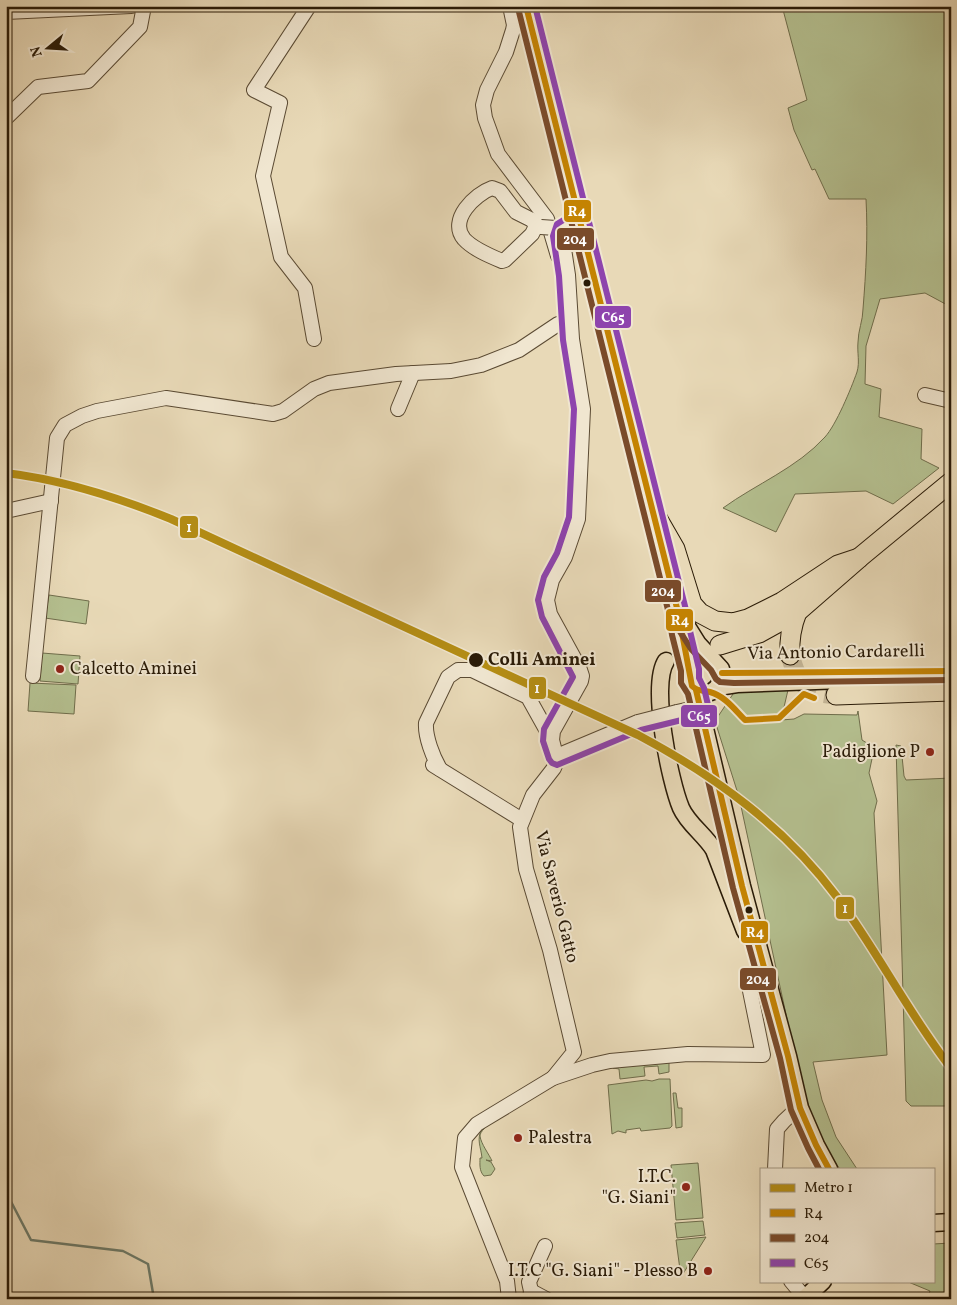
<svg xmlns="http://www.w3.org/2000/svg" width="957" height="1305" viewBox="0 0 957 1305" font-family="Vollkorn,serif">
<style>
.green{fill:#b4bf8f;stroke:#6f6d4b}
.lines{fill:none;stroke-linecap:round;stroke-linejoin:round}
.stream{stroke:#6c7a69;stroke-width:2.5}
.highway-tunnel{stroke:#c2b394;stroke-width:19;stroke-dasharray:19 9;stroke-linecap:butt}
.minor-casing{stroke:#5a4a33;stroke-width:16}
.major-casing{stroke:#2a1b07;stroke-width:19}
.highway-casing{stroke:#2a1b07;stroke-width:21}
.minor{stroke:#f0e6d0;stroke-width:14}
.major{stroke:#e8d9b7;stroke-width:16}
.highway{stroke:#e8d9b7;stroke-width:19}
.minor-bridge-casing{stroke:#5a4a33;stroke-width:16;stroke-linecap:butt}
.minor-bridge{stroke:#f0e6d0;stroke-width:14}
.bus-1-casing{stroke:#f0e6d0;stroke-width:10}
.bus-2-casing{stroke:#f0e6d0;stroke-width:10}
.bus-3-casing{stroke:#f0e6d0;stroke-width:10}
.bus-1{stroke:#c48302;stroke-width:6}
.bus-2{stroke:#7a4b2a;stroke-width:6}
.bus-3{stroke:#8e44ad;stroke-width:6}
.metro-1-casing{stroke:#f0e6d0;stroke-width:11}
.metro-1{stroke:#b48d14;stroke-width:8}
.bus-dot{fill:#2a1b07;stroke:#f0e6d0;stroke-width:2}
.poi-dot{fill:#8f2418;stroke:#f0e6d0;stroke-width:2}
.labels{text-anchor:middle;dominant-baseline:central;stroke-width:4;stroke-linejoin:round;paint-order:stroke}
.street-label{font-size:18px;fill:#2a1b07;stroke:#f0e6d0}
.stop-label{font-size:18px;font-weight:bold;fill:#2a1b07;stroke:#f0e6d0;text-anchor:start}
.poi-label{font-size:18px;fill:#2a1b07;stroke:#f0e6d0;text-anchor:end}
.line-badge{stroke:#f0e6d0;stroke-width:2}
.badge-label{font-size:14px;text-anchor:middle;font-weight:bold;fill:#fff}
</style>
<rect width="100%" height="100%" fill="#e8d9b7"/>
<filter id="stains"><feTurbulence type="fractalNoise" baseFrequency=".004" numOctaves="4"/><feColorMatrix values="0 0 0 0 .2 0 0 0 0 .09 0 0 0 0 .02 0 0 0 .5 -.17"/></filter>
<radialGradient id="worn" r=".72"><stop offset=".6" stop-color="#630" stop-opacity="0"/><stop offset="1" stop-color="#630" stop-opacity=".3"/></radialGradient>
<g class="green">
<path d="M782,6H951V307L925,293L880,299L866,346L865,384L881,389L879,417L922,429L921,459L939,468L893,504L866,491L795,494L776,532L723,508C756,484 797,468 825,437C836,425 851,389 857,372C860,362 857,353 858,342C858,331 863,320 863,309C866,272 868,236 866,199H829L815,169L812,170L794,130L788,108L807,100Z"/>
<polygon points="49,595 89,601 86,624 45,618"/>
<polygon points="42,653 80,656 78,684 40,681"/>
<polygon points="30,683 76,685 74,714 28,711"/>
<polygon points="739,685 788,690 781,720 794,719 804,714 857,715 858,711 862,740 870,745 873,754 869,773 877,801 874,813 887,1055 813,1062 822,1100 836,1137 857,1169 840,1169 826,1151 819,1136 807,1101 792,1042 739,797 715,721"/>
<polygon points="896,745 901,746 904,776 906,780 951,778 951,1106 911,1106 906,1101"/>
<polygon points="669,1062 669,1072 659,1074 658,1066 644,1067 645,1076 620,1079 619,1069 613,1068"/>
<polygon points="659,1079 670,1079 672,1126 670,1128 641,1131 640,1128 626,1130 626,1133 618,1131 612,1134 608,1085 646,1080 652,1081"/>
<polygon points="673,1093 676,1093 678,1108 682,1108 682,1127 676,1128"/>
<path d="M513,1109C506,1114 480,1127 480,1136C481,1144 489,1154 492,1161L486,1160L491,1162L495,1169L491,1175L484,1176C479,1171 480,1164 480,1158H482C481,1147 476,1139 482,1129Z"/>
<polygon points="698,1163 703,1218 676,1220 671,1165"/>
<polygon points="703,1221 705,1235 677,1238 675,1223"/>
<polygon points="706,1237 681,1277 676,1240"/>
<polygon points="951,1243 951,1299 927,1299 930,1291 906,1281 933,1281 933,1244"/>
</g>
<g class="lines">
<polyline class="stream" points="6,1192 31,1240 123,1251 148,1264 154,1299"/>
<path class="highway-tunnel" d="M790,655C798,684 806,693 836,695"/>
<defs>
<g id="minor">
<polyline points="309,6 254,90 280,103 263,176 281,257 305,288 314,339"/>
<polyline points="510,6 514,25 513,30 506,52 487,90 483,105 485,118 498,154 547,219 558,256"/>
<polyline points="6,12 131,6"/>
<polyline points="6,118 38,87 88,81 140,27 144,6"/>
<path d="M536,226L532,234L505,260L502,261C490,256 473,249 464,239C448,220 475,194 492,188L500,191L516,212L532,220L536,226L541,227"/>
<polyline points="925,395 951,401"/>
<polyline points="398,409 413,373"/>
<polyline points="6,511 51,501"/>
<polyline points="33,676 57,438 65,425 82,416 97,411 166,398 273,414 283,411 314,389 329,383 396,374 451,371 481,365 519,350 558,324 570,321"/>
<polyline points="677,712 699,707"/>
<polyline points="557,756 638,722"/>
<polyline points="433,765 522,820"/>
<path d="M440,769C433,757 425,737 426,723L448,677L458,670H472L528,697L552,740"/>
<polyline points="553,1078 574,1052 550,950 526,869 520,827 533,795 554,768 557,760 552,740 553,731 581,681 582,676 579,667 550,614 547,600 552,580 565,557 578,519 583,409 572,339 568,275 562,236 564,229 568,226 580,222"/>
<polyline points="775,1169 777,1129 784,1121 800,1106"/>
<polyline points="791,1281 805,1298"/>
<polyline points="531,1291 529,1282 545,1246"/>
<polyline points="509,1299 507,1281 462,1167 465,1138 477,1124 553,1078 592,1065 610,1061 688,1054 763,1055 747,976 765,972"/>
<polyline points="530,1299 531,1291 546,1299"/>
</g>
<g id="major">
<path d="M526,6L678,612C679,623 681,635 684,646C686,654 689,662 690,669C690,675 688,679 691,684C702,703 726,690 721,669L698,644L678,612"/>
<path d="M666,661C650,685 670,782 681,808C688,824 705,835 714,850L745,931"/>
<polyline points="718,687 737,684 951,676"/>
<polyline points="696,690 742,886 788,1056 800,1108 816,1145 829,1169"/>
<polyline points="933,1223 951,1222"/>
<polyline points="804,1299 823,1281"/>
</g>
<g id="highway">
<polyline points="652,509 675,549 692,604 700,613 715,621 733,623 748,619 782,602 838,565 859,558"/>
<polyline points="720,645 759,633 797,612 859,558 951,482"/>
<path d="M790,655C789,639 791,627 797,612"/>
<polyline points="836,695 951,691"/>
</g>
</defs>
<use href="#minor" class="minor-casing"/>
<use href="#major" class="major-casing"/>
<use href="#highway" class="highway-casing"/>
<use href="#minor" class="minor"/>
<use href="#major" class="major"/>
<use href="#highway" class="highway"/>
<defs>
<g id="minor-bridge">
<polyline points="541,227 556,228"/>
<polyline points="638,722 677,712"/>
</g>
</defs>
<use href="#minor-bridge" class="minor-bridge-casing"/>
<use href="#minor-bridge" class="minor-bridge"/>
<defs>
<g id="bus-1">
<path d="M526,6L678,612L692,686C698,692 703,690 710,692C725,696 735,710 745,720L779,718L804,694L814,698"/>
<polyline points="722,673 951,671"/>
<polyline points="696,690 742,886 788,1056 800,1108 816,1145 829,1169"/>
</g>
<g id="bus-2">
<polyline points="518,8 669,614 672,635 681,671 681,683 688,694 733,888 780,1058 791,1110 808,1148 819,1169"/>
<polyline points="677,627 691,649 711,670 716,679 720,682 734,683 951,680"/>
</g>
<polyline id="bus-3" points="535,6 686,610 690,631 699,669 699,678 704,688 708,705 707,711 702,715 641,730 557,765 552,763 549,759 543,741 544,729 573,677 542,617 538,600 544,577 557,553 569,517 574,409 563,340 559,276 553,236 557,224 570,216"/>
</defs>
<use href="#bus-1" class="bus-1-casing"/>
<use href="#bus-2" class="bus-2-casing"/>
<use href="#bus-3" class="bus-3-casing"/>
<use href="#bus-1" class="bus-1"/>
<use href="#bus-2" class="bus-2"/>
<use href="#bus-3" class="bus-3"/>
<defs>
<path id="metro-1" d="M6,473C64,480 117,497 171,519L638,735C715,776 784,826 837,897C878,952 908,1013 951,1068"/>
</defs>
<use href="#metro-1" class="metro-1-casing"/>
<use href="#metro-1" class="metro-1"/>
</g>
<g class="bus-dot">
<circle cx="587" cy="283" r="4.5"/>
<circle cx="476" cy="660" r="8"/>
<circle cx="749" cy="910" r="4.5"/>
</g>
<g class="poi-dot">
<circle cx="60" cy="669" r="5"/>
<circle cx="930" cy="752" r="5"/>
<circle cx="518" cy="1138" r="5"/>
<circle cx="686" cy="1187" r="5"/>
<circle cx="708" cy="1271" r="5"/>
</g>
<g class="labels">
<g class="street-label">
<text transform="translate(836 653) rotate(-1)">Via Antonio Cardarelli</text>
<text transform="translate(556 897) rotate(76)">Via Saverio Gatto</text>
</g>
<g class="stop-label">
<text x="488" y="660">Colli Aminei</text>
</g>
<g class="poi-label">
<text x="70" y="669" text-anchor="start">Calcetto Aminei</text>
<text x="920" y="752">Padiglione P</text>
<text x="528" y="1138" text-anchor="start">Palestra</text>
<text x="676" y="1177">I.T.C.<tspan x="676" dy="21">"G. Siani"</tspan></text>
<text x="698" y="1271">I.T.C "G. Siani" - Plesso B</text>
</g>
</g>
<g class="line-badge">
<rect x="563" y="199" width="29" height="24" rx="5" fill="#c48302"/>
<rect x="556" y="227" width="39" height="24" rx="5" fill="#7a4b2a"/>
<rect x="594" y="305" width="38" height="24" rx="5" fill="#8e44ad"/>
<rect x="179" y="515" width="20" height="24" rx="5" fill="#b48d14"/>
<rect x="644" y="579" width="38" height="24" rx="5" fill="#7a4b2a"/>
<rect x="665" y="608" width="29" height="24" rx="5" fill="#c48302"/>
<rect x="528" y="676" width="19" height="24" rx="5" fill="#b48d14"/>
<rect x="680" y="704" width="38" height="24" rx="5" fill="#8e44ad"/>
<rect x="835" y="896" width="20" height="24" rx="5" fill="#b48d14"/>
<rect x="740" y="920" width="29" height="24" rx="5" fill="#c48302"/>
<rect x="739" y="967" width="38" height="24" rx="5" fill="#7a4b2a"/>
</g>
<g class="badge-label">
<text x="577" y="216">R4</text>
<text x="575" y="244">204</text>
<text x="613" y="322">C65</text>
<text x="189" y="532">1</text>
<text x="663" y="596">204</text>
<text x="680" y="625">R4</text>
<text x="537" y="693">1</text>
<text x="699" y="721">C65</text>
<text x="845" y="913">1</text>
<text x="755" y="937">R4</text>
<text x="758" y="984">204</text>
</g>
<rect width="957" height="1305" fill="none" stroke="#e8d9b7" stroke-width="25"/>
<rect x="8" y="8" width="942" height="1290" fill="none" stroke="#2a1b07" stroke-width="2.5"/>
<rect x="12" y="12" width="932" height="1280" fill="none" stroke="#2a1b07"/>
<rect x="760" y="1168" width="175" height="115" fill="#f0e6d0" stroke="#a19580"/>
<rect x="770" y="1184" width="25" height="8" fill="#b48d14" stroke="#a19580"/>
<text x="804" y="1192" font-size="15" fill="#2a1b07">Metro 1</text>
<rect x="770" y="1209" width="25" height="8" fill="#c48302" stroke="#a19580"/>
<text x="804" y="1218" font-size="15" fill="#2a1b07">R4</text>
<rect x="770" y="1234" width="25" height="8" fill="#7a4b2a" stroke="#a19580"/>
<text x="804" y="1242" font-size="15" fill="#2a1b07">204</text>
<rect x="770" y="1259" width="25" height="8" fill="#8e44ad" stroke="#a19580"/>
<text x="804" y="1268" font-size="15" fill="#2a1b07">C65</text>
<g transform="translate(48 48) rotate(252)" stroke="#f0e6d0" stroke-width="4" paint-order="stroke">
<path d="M0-4L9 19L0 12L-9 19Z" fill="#2a1b07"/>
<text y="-8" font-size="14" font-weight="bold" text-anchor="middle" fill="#2a1b07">N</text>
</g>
<rect width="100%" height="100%" filter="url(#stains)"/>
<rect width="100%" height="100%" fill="url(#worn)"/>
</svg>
